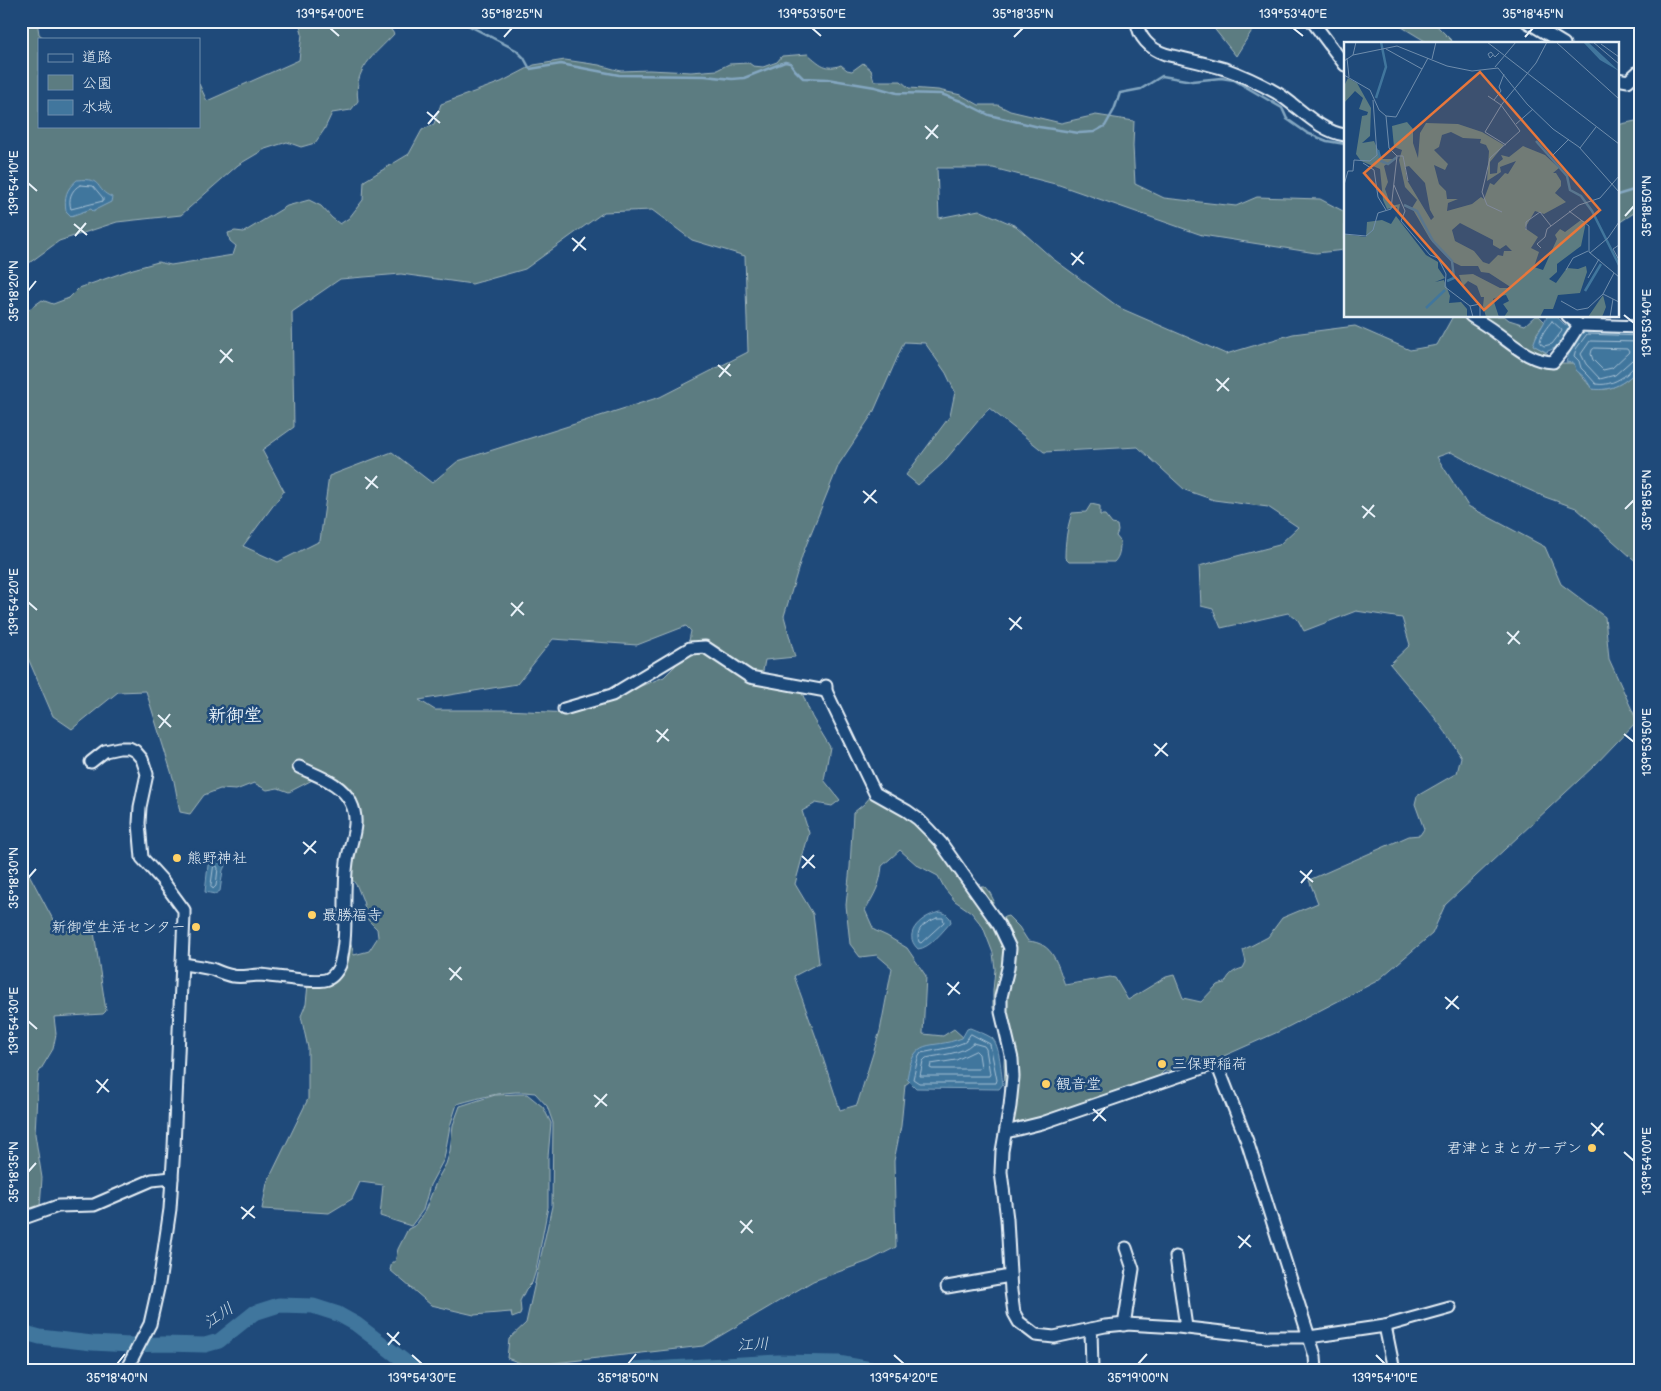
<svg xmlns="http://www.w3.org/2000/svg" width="1661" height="1391" viewBox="0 0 1661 1391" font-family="'Balsamiq Sans','Klee One',sans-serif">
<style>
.green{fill:#5c7c81;stroke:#a2b6bc;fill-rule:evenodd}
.water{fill:#41769d;stroke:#84a7c1}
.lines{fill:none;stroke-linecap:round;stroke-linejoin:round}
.shore{stroke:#a5c0d4;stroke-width:1}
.stream{stroke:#84a7c1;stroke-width:2.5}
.river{stroke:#41769d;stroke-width:15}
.minor-casing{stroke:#e8f1f8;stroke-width:15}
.minor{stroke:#1f4a7a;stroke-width:11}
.ticks{fill:none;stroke:#e8f1f8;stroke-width:2}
.poi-dot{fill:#ffd166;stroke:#1f4a7a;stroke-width:2}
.labels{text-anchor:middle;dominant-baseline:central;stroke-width:5;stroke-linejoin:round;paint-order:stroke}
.poi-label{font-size:15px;fill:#e8f1f8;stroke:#1f4a7a;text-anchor:start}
.water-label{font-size:16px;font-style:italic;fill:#cfdfea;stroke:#1f4a7a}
.quarter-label{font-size:18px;font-weight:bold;fill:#e8f1f8;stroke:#1f4a7a}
.inset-river{fill:none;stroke:#41769d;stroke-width:2.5}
.inset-road{fill:none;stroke:#6f8dac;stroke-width:1}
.view{fill:#e8773b;fill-opacity:0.15;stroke:#e8773b;stroke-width:2.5}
.inset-edge{fill:none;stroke:#e8f1f8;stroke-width:2.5}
.neatline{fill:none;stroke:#e8f1f8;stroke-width:2}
.ticks-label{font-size:12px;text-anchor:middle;fill:#e8f1f8}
</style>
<rect width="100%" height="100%" fill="#1f4a7a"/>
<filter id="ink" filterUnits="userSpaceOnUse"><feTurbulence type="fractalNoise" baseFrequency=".02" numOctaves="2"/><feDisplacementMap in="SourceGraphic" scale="10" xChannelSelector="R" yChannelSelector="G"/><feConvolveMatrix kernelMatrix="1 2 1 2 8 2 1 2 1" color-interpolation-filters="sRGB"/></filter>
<g filter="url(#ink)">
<g class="green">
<path d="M21,21H37L39,34L45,39H39V126H199V84L207,101L299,60L302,34L299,21H385L394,34C374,56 353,68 358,101L351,110L332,113L324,130L315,143L301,147L287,142L265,149L238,165L181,215L117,222L59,241L21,269V141L25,131L21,129Z"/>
<polygon points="1208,21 1225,21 1228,23 1229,21 1258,21 1236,56"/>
<polygon points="1392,21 1432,21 1455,44 1430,44"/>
<path d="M808,54C820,64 826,71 841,65L847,70L852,71L863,63L871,70L874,81H901L909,88L938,90L961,95L979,105H998L1010,111L1061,123L1096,115L1134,121L1133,146L1135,184L1164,198L1236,206L1257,197L1320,199L1345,212V250L1316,253L1202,235L1059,185L993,168H937L939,218L979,210L1016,226L1052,258L1120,308L1226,354L1293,334L1355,326L1410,350L1437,345L1453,316H1504L1509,320L1525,325L1535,316H1539L1545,322L1537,333L1534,345L1562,363H1574C1576,372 1586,380 1592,389C1612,392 1626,382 1640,368V565L1576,508L1545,497L1480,468L1451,452L1437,457L1468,506L1545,547L1561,584L1605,617L1609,659L1637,721L1594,766L1445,905L1432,934L1377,981L1280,1031L1197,1068L1164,1071L1151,1084L1019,1124L1013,1122L1006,1108L1004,1064L1005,1041L1000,1023L993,1008V991L995,969L993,953L983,927L971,912L955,901L945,889L938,876L917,865L900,850L882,866C880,885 875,894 865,910L874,930L887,936L907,948L926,976L923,1034L943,1036L954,1029L965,1039L905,1085L901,1126L894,1161L896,1247L869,1261L813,1281L703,1346L528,1366L507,1358L509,1339L526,1323L552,1206L553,1123L547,1106L535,1093C508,1089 483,1097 457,1104L450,1126L444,1159L430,1185L423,1210L411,1226L380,1216L383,1185L360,1182L352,1199L329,1213L262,1209L267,1183L308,1099V1048L301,1016L306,1004L308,984L329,983L350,940L354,955L369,951L378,937L377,929L368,920L363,901L357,886L341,864L358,813L324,774L289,792L278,788L267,790L254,783L236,790L220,789L204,795L190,814L180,812L174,781L146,691L118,692L72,729L53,716L21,642V315L42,300L53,304L69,298L79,288L133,269L158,262L171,265L233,255L236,246L230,241L228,233L235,231L244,232L287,206L309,200L321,206L332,218L340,224L349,218L363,200L364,181L409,154L422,130L434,124L441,104L501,82L534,65L565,60L599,65L621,71L649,70L691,72L717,70L729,64L749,63L753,66L763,67L777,62L782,56ZM652,210L692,240L745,256L748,352L660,397L458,461L432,483L392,452L329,476L320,541L278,562L243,546L284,491L262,450L294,427L292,312L340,279L401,274L472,284L525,269L604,212ZM904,342L925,343L946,373L955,392L950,416L906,475L918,485L942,464L989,408L1044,452L1138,447L1185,490L1214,500L1268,507L1298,527L1279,545L1199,566L1201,606L1213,609L1221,628L1288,613L1298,620L1304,631L1356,611L1402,618L1410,645L1390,664C1414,694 1443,723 1461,757L1457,773L1417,796L1415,804L1424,829L1420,835L1409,836L1309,880L1318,903L1282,918L1268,937L1243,950L1246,962L1243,968C1233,971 1229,974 1225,983L1217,985L1201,1002L1183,998L1174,975L1166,977L1128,1000L1115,978L1110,977L1065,985C1057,964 1054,943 1028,941L1019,927L1008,916L994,920L991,905L994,901L990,893L985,887H981L980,890L916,812L873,794L864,804L853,813L850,867L846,905L850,944L860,957L877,955L892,968L880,1031L857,1105L840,1110L817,1040L794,976L819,963L813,914L795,884L809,833L802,811L816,803L832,806L840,800L824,780L830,747L812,717L797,681L762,676L765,660L795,657L784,616L803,553L839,464L873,413ZM686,626L691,631L686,655L664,677L572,713L504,710H435L419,700L517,684L553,639L637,645Z"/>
<polygon points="1640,120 1640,209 1617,224 1617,125"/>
<path d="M1091,504L1100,506V515H1105L1112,524L1117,525L1118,531L1116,536L1120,541C1120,549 1120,556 1114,562H1069L1065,558C1065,542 1067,528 1072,513L1086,512Z"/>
<polygon points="21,859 58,929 94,932 106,1011 103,1014 54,1017 56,1034 53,1049 38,1074 35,1134 42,1178 40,1207 21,1214"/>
<polygon points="520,1094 527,1094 543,1107 551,1123 548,1157 548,1207 536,1270 532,1283 526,1289 520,1301 521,1311 520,1315 512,1318 511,1312 474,1315 431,1305 390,1270 392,1262 395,1262 398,1249 408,1229 416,1225 424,1213 437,1180 446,1164 450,1151 453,1125 460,1106 495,1095"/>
</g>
<g class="water">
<path d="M77,180C104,177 94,190 112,197L111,202L93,211L91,209L71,216L66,211C64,197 66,189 77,180Z"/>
<path d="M1547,316H1556L1564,324L1570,326V329L1555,348L1546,352L1533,345C1536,334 1543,327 1547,316Z"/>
<path d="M1586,329L1640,331V368C1626,382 1612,392 1592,389L1585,378L1576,370L1574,363L1566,362C1570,351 1575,335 1586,329Z"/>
<polygon points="224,859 228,860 223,870 220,891 215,894 205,892 208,865 212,861"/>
<path d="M941,912L946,914L950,918L951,922C943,931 930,948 918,949C900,932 925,914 941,912Z"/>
<path d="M970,1028C977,1031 986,1034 992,1038C1000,1045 1001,1073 1003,1084L999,1089L916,1088L907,1079C914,1034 929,1051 962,1038L967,1029Z"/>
<polygon points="880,1361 903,1370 850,1370 843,1368 843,1365 838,1363 875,1365"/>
</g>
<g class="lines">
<g class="shore">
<path d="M80,185L93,186L103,198V201L71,209C68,199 71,190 80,185Z"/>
<path d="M1552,321L1561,329L1562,331L1552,344L1544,346L1540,343C1540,335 1547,327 1552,321Z"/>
<path d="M1640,336L1587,334L1576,349L1574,356L1579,361L1581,368L1588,375L1596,384C1607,386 1618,381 1627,374C1631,370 1633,366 1640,365"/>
<polyline points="1640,342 1590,341 1581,354 1586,364 1600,379 1615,375 1632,360 1640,359"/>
<polygon points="1595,348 1627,349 1629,352 1612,368 1603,370 1593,360 1591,354 1592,350"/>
<polygon points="214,866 217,866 218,868 216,886 213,889 211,886"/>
<path d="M937,918H943L944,922L921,943L919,942C915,928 925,923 937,918Z"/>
<polygon points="971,1034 990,1044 997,1080 996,1083 919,1083 913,1079 918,1058 921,1053 952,1047 965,1042"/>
<path d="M973,1043L984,1046L986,1049L990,1074L989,1076H920L923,1061L926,1058C942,1054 961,1055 973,1043Z"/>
<polygon points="976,1051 979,1054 981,1067 979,1069 932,1069 930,1068 931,1064 956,1060"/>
</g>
<g class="stream">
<polyline points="460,21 516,50 524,58 530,69 561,64 619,75 705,76 732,79 744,78 785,62 790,63 795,70 803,78 827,79 875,87 897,93 941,94 961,101 989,115 1039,127 1079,133 1094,132 1105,126 1114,110 1120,93 1141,89 1162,76 1192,81 1221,78 1234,80 1282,108 1287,119 1307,133 1327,141 1345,144"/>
<polyline points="1617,195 1640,188"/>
</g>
<g class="river">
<polyline points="21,1329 29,1334 40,1337 92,1343 130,1345 163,1344 205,1345 219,1341 254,1313 279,1305 313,1306 338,1314 356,1324 416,1370"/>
<polyline points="632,1370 778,1362 838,1363 876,1370"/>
</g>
<defs>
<g id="minor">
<path d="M1137,21C1138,37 1150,49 1165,54C1185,59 1205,63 1225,69C1242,75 1261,84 1277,93C1298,106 1320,132 1345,135"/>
<polyline points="1312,21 1345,65"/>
<polyline points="1526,21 1564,44"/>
<polyline points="1617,79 1628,81 1640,70"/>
<path d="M1471,316C1479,321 1487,326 1494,331C1514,345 1529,361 1553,362L1565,347L1579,325"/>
<polyline points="1568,316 1579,325 1640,327"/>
<polyline points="826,686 826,691 875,793 907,811 918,819 929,830 941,843 999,925 1010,948 1008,968 1001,997 1001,1012 1012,1059 1013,1077 1010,1106 1002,1151 1001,1172 1007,1219 1011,1291 1014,1313 1019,1322 1036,1335 1054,1337 1105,1326 1126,1324 1178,1327 1267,1337 1309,1337 1385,1326 1450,1308"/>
<polyline points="564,709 612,695 690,648 705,647 750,677 826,691"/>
<polyline points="91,762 105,751 119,748 129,748 135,751 142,759 147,774 140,807 139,823 142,858 162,880 184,910 184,915 174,1147 170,1209 159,1284 150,1324 126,1370"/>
<path d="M182,964C191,965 202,967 212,969C219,972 226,975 233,976C242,978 251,975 260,975C274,976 318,984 328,979C333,977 338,970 340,965C349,932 342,896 347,862C350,842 361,823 351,803C342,783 317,776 299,767"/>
<polyline points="1006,1132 1042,1123 1211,1065 1218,1067 1247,1141 1315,1356 1316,1370"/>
<polyline points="21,1219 58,1206 94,1205 152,1180 172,1178"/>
<polyline points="1176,1257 1186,1327"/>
<polyline points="947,1287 1010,1276"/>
<polyline points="1124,1325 1133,1269 1126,1248"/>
<polyline points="1385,1326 1394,1370"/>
<polyline points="1091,1329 1092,1370"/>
</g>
</defs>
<use href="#minor" class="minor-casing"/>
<use href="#minor" class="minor"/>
</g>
</g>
<path class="ticks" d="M330,28L339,36M812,28L821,36M1293,28L1303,36M504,37L512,28M1014,37L1023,28M1525,37L1533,28M427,112L440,123M428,124L439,111M925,126L938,138M926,139L938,125M28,183L37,191M1625,216L1634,206M74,224L87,235M75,236L86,223M572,238L586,250M573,251L585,237M1071,253L1084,264M1072,265L1083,252M28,291L36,281M1624,315L1634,323M220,350L233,362M220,363L232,349M718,365L731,376M719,377L730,364M1216,379L1229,391M1217,391L1229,378M365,477L378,488M366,489L377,476M863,491L877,503M864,503L876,490M1362,506L1375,517M1625,509L1634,500M1363,518L1374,505M28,602L37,610M511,603L524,615M511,616L523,602M1009,618L1022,629M1010,630L1021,617M1507,632L1520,644M1508,644L1519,631M158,715L171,727M159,728L170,714M656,730L669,741M1624,734L1634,742M657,742L668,729M1154,744L1168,756M1155,756L1167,743M303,842L316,853M304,854L316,841M802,856L815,868M802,868L814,855M1300,871L1313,882M28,878L36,869M1301,883L1312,870M449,968L462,980M450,980L461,967M947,983L960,994M948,995L959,982M1445,997L1459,1009M1446,1009L1458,996M28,1021L37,1029M96,1080L109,1092M97,1093L108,1079M594,1095L607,1106M595,1107L607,1094M1093,1109L1106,1121M1093,1121L1105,1108M1591,1123L1604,1135M1592,1136L1603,1123M1624,1152L1634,1161M28,1172L36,1163M241,1207L255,1218M242,1219L254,1206M740,1221L753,1233M741,1233L752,1220M1238,1236L1251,1247M1239,1248L1250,1235M387,1333L400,1345M388,1345L399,1332M412,1355L422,1364M894,1355L904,1364M1376,1355L1385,1364M117,1364L125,1354M628,1364L636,1354M1138,1364L1147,1354"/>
<g class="poi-dot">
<circle cx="177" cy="858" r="5"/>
<circle cx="312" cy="915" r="5"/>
<circle cx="196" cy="927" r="5"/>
<circle cx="1162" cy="1064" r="5"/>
<circle cx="1046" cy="1084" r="5"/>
<circle cx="1592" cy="1148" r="5"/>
</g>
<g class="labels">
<g class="poi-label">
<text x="187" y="858">熊野神社</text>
<text x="322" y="915">最勝福寺</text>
<text x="186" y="927" text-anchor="end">新御堂生活センター</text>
<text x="1172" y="1064">三保野稲荷</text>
<text x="1056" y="1084">観音堂</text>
<text x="1582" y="1148" text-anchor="end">君津とまとガーデン</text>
</g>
<g class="water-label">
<text transform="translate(219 1316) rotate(-34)">江川</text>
<text transform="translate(753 1345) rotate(-3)">江川</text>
</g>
<g class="quarter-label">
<text x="235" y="715">新御堂</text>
</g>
</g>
<g transform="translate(1344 42)">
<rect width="275" height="275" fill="#1f4a7a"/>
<path d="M4,36L13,41L27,66L26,94L18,101L30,99L38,117H50L40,124L44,140L41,147L47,164L56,162L54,173L53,165L43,167L39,158L36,127L17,119L12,112L18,74L23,73L24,70L15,67L19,56L11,49L0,61V44ZM63,80L69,87V101L74,116L76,91L82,81L114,82L138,90L160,103L146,120V132L153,131L154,121L159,117L157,113L165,115L179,104L201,113L215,126L209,131H212L217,139V144L211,151L222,160L200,172L191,169L181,186L194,195L187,206L195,210L190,225L199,228L213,197L211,193L216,187L221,190L237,178L242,180L237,204L213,222V230L205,237L212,241L223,226L234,227L242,224L243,230L236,251L214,253L209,267H200L196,275H160L164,269L159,262L165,259L162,253L156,254L149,257L155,275H142L139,264L140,255H137L133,244L124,239L119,244L115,233L129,232L156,246H168L145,231L137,230L134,224H117L107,219L86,197L68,166L73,158L61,145L55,118L58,108L50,105L48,84ZM107,90L119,96L137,97L136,101L142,103L145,109L143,139L157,130L156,125L172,119L164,132L161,131L150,143L146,141L140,157L137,155L128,162L103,169L104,161L114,157H103L102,149L95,142L90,123L101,128L104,122L90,108L95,105L98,93ZM65,124L81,141L86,168L90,175L87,178L63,138L61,125ZM116,181L149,198V203L156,207L162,203L168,209H160L159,214L154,213L145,222L139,220L130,209L111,199L108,188ZM52,174L82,213L94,220V226L101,236L91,240L100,238L106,254L105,261L117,260L123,267V275H0V192L22,195L23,180L38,178L47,182ZM259,253L262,265L258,275H244Z" fill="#5c7c81" fill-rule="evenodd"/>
<path d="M239,0H244L275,29L256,18Z" fill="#41769d"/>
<path class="inset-river" d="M32,56L42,25L37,0M192,99L223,134L226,148L237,154L248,169L275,223M34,108L37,119L44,122L53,115M60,163L73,169L89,199L108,219L110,236L103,239M241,249L257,222M82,266L101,248"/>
<path class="inset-road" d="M143,0L275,102M212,0L275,57M249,0L275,22M257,2L275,15M42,7L78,27M9,13L53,4L103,24L128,29L154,26L183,62L209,87L235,105L275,150M149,13L146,16L144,12L147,10L151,15L155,11M3,16L5,35M88,17L92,0M0,19L9,13L12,0M151,25L172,0M0,33L26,48L35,68L42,74L52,75L84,16M150,58L157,49L155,45L160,32M42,74L45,106L53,114H59L64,139M172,82L189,67M162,103L141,90L158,62L192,21L203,0M236,106L252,85M208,114L225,97M19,121L30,128L34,155L42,168M0,143L4,129H9L10,118L26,119L33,113L29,58M50,143L61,169L57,179L86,213L94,216L102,232L101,245L126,264L129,275M138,150L146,116L176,89L157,63L144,54M138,150L143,163L158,170M225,169L245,184V210L275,235M182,188V180L196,170L207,184M0,192L22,194L29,188L34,171L47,167L53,114M275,203L269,207L275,218M197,206L193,202L201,195L203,187L235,163L256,156L275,134M246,211L264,196L275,180M222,228L229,216L244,209M244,236L255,217M259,252L275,260M217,259L233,268L244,266L259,252L270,231M126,264L136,262V275M266,275L269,257"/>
<path class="view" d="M136,30L256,168L140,268L20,131Z"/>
<rect width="275" height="275" class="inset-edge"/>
</g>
<rect width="1661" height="1391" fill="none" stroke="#1f4a7a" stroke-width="55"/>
<rect x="38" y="38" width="162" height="90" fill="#1f4a7a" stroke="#6f8dac"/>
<rect x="48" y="54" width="25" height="8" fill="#1f4a7a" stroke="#6f8dac"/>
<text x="82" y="62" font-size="15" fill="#e8f1f8">道路</text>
<rect x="48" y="75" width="25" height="15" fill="#5c7c81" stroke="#6f8dac"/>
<text x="82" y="88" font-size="15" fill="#e8f1f8">公園</text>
<rect x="48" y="100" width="25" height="15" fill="#41769d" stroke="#6f8dac"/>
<text x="82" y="112" font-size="15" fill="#e8f1f8">水域</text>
<rect x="28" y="28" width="1606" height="1336" class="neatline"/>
<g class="ticks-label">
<text x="330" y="18">139°54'00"E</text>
<text x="512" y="18">35°18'25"N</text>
<text x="812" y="18">139°53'50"E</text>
<text x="1023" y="18">35°18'35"N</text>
<text x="1293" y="18">139°53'40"E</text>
<text x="1533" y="18">35°18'45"N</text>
<text transform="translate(14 183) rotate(-90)" y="4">139°54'10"E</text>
<text transform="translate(1647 206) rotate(-90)" y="4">35°18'50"N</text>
<text transform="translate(14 291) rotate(-90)" y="4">35°18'20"N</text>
<text transform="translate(1647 323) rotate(-90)" y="4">139°53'40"E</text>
<text transform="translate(1647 500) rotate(-90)" y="4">35°18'55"N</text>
<text transform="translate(14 602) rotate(-90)" y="4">139°54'20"E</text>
<text transform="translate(1647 742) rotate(-90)" y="4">139°53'50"E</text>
<text transform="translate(14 878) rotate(-90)" y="4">35°18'30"N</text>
<text transform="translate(14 1021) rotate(-90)" y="4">139°54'30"E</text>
<text transform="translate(1647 1161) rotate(-90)" y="4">139°54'00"E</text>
<text transform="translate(14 1172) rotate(-90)" y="4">35°18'35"N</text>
<text x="117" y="1382">35°18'40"N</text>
<text x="422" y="1382">139°54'30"E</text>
<text x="628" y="1382">35°18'50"N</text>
<text x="904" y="1382">139°54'20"E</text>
<text x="1138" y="1382">35°19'00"N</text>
<text x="1385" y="1382">139°54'10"E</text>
</g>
</svg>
